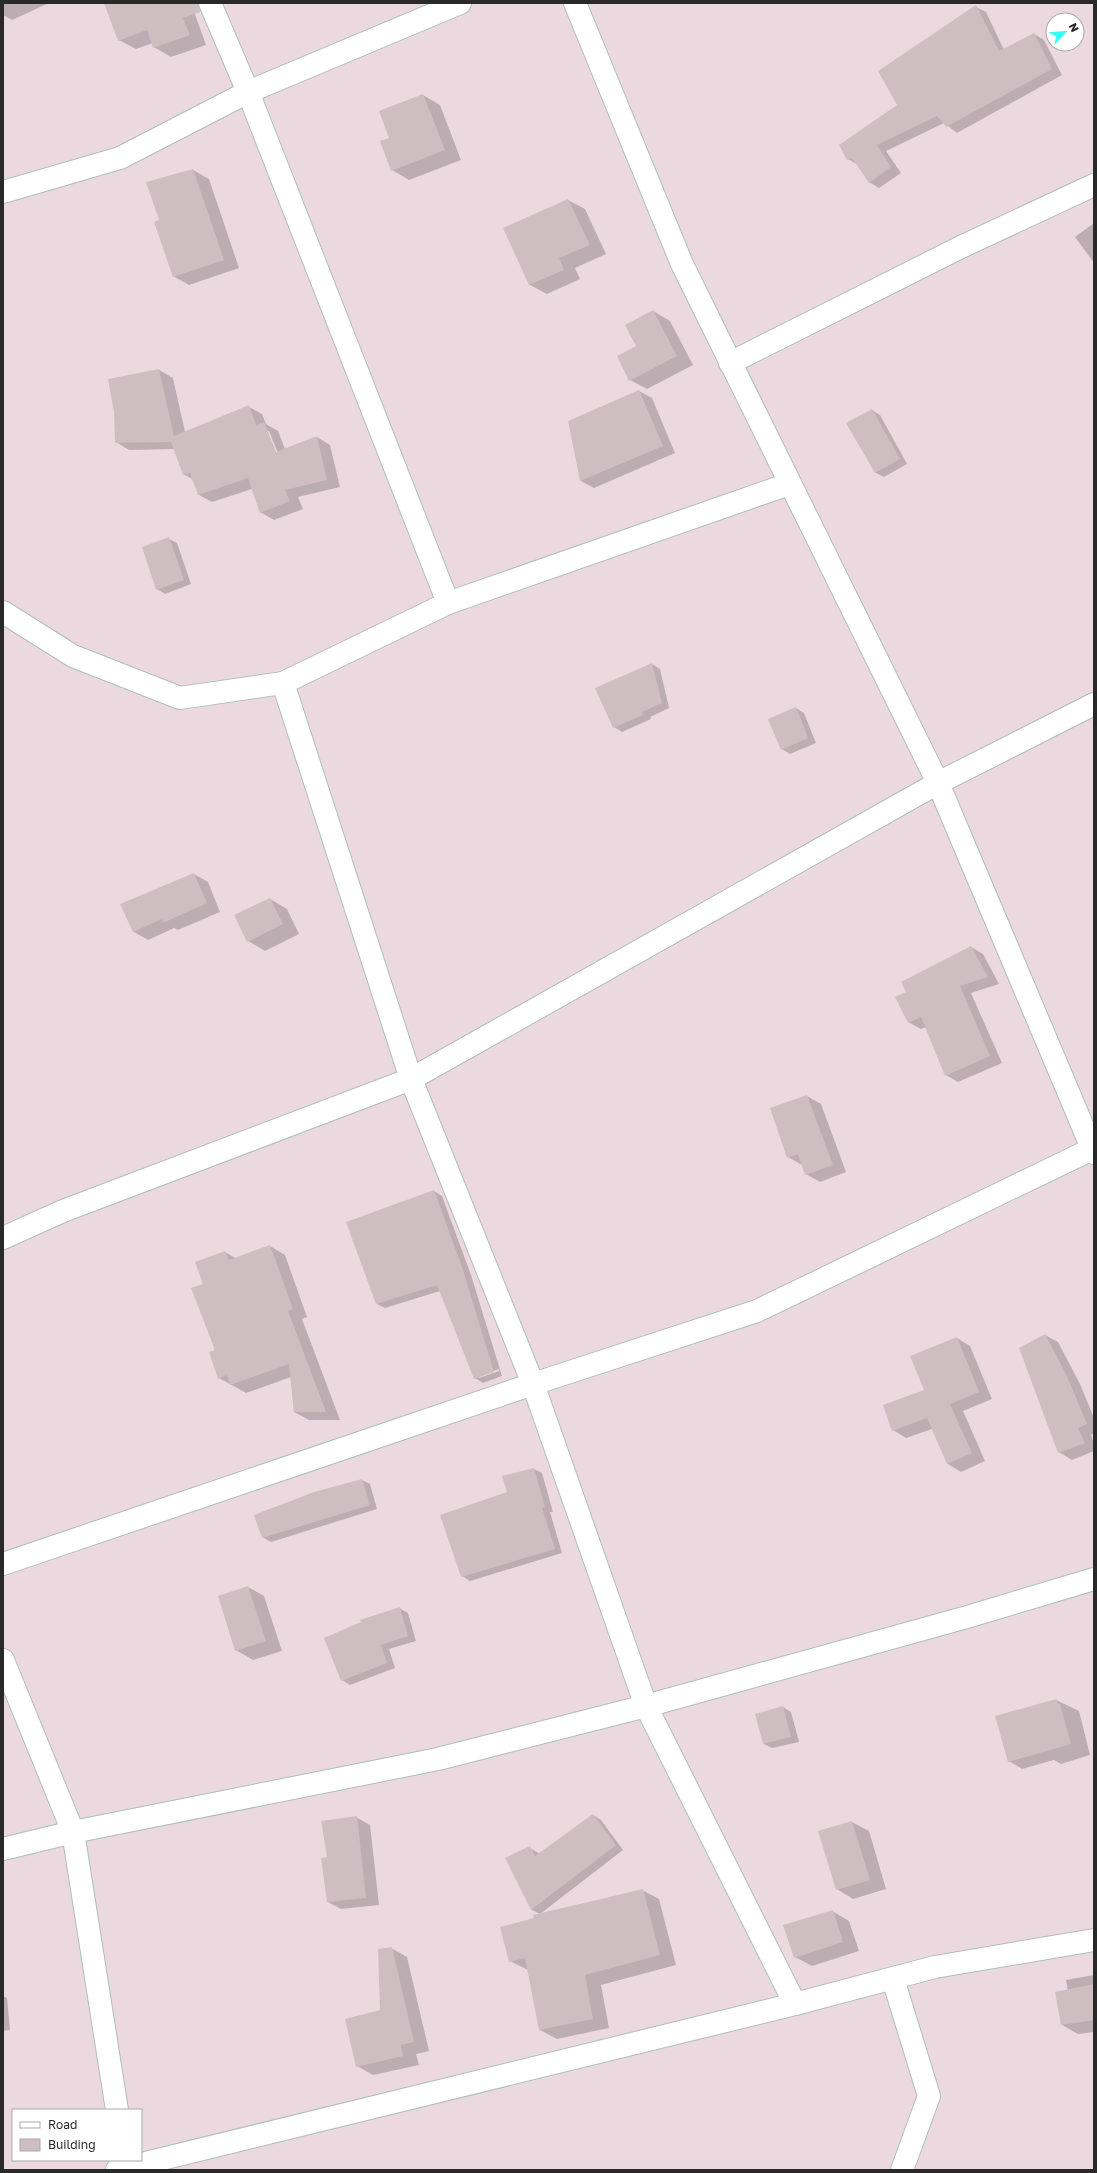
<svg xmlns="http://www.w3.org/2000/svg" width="1097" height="2173" viewBox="0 0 1097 2173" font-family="'Golos Text',sans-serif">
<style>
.shadow{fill:#0003;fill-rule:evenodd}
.building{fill:#cebec2}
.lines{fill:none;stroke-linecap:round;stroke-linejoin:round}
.street-casing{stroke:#adbebd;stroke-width:24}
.street{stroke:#fff;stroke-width:22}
</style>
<rect width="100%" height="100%" fill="#ecd9df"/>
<g class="shadow">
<polygon points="3,3 49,3 12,20 3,15"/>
<polygon points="140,3 191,3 206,45 171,57 154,47 153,43 136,49 119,40"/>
<polygon points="976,7 986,12 1004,50 1034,34 1044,40 1062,75 957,133 944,123 886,151 901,173 879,188 869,182 858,165 848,159 898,105"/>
<polygon points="423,95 440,105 461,160 409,180 392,170 391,139"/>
<polygon points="193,170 209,179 239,268 189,285 173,276 160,221"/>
<polygon points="568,200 585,209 606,254 575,268 580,279 547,294 530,285 505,228"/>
<polygon points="1094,223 1094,263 1075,237"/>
<polygon points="653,311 670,321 693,365 647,389 630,380 637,346"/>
<path d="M159,370L173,378L185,432L249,407L262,414L266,424L278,431L285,449L317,437L330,445L340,487L298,497L303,509L274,520L260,512L252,489L212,502L199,495L194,480L183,474L175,449L129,450L116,442L115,412L109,380ZM267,431H269L279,456L277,457Z"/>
<polygon points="639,391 652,398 675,453 594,488 581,481"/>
<polygon points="872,410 880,415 907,464 884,477 876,473 847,424"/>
<polygon points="169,539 177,543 191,584 165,594 157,589"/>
<polygon points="652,664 660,669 669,708 650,717 651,719 622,732 614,727"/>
<polygon points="796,708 804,713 816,743 790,754 782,749"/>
<polygon points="194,874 208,882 220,912 178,930 174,928 148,940 134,932 121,905"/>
<polygon points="270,899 287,909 299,934 265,951 248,941"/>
<polygon points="971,947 983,954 999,984 971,993 1002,1063 958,1082 946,1075 926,1027 921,1029 908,1022 907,992"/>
<polygon points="807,1096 821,1104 846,1172 820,1182 806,1174 802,1165 788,1157"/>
<path d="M434,1191L442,1196L471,1275L502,1376L483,1383L475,1378L440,1291L385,1308L377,1304ZM499,1369V1371L479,1378V1376Z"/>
<polygon points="270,1246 285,1255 307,1317 302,1319 340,1420 309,1420 294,1412 291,1377 246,1393 219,1378 204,1284 225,1252 237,1259"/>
<polygon points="1045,1335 1058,1342 1080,1384 1094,1418 1094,1433 1091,1435 1094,1443 1094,1451 1072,1460 1059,1452"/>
<polygon points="957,1338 970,1346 992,1399 963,1411 985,1461 961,1472 948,1464 932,1429 906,1438 893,1430 926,1391"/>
<polygon points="534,1469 542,1473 553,1512 550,1512 562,1553 470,1581 462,1576 508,1493"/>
<polygon points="362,1480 370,1484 377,1509 271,1542 262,1537"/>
<polygon points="248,1587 264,1596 282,1651 253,1660 236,1650"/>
<polygon points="399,1608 408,1613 416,1641 389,1649 395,1668 350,1685 342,1680"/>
<polygon points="1056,1700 1079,1711 1090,1755 1061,1764 1054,1760 1022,1769 1009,1761"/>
<polygon points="783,1707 791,1712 799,1742 772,1748 764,1744"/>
<polygon points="593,1815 601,1820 623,1850 540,1914 532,1910 507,1858 530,1848 540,1854"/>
<polygon points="356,1817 370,1825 379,1905 341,1909 328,1902"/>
<polygon points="852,1822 869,1831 886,1889 853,1899 837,1889"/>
<polygon points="642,1890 659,1899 676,1965 601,1985 609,2028 557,2039 540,2030 528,1970 510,1961"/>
<polygon points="832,1911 849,1921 859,1951 812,1966 795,1957"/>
<polygon points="391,1948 407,1957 429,2051 416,2054 419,2065 373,2075 357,2066 381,2011"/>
<polygon points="1094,1975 1094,2032 1078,2034 1062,2025 1068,1991 1066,1980"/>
<polygon points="3,1996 7,1998 10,2030 3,2031"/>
</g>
<g class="building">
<polygon points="104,3 198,3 200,12 183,18 190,35 153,48 147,30 118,41"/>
<polygon points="976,5 999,51 1034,33 1052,69 946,127 937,116 877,145 891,167 869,183 852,158 847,160 839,145 897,105 878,71"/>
<polygon points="423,94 445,150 391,171 380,141 389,138 379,111"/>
<polygon points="193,169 224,260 173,277 154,222 159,220 146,182"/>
<polygon points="568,199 590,245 559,258 564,270 529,285 503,228"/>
<polygon points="653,310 677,356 629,381 617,356 636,346 625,325"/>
<polygon points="159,369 174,436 249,405 256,425 264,422 276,452 317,436 327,480 285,490 290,501 260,513 248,478 198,495 190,473 183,475 171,442 115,443 114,412 108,379"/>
<polygon points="639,390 663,446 580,481 568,421"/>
<polygon points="872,409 900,459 875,473 846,423"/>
<polygon points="169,537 184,580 156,590 142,547"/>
<polygon points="652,663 662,703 642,712 643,715 613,728 595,688"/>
<polygon points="796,707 808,738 781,750 768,719"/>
<polygon points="194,873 207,903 163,923 162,919 133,932 120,904"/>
<polygon points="270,898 283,924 247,942 234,915"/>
<polygon points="971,946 988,977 960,986 990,1056 945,1076 921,1017 908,1023 895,997 906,992 901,982"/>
<polygon points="807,1095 833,1165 805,1175 798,1154 787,1158 770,1108"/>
<polygon points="434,1190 463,1270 494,1372 474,1379 437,1285 376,1304 346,1222"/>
<polygon points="270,1245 293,1309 288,1311 326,1412 294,1412 289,1364 230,1385 227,1375 218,1379 209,1352 215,1350 191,1288 203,1284 195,1262 225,1251 229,1260"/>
<polygon points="1045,1334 1067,1376 1087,1424 1078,1428 1085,1443 1058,1453 1019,1348"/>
<polygon points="957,1337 979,1392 950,1404 972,1453 947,1464 927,1418 892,1431 883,1405 924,1390 910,1356"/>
<polygon points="534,1468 545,1507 542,1508 555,1549 461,1577 440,1515 507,1492 502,1476"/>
<polygon points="362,1479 370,1505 262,1538 254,1515 314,1492"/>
<polygon points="248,1586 266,1641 235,1651 218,1596"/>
<polygon points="400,1607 408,1636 381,1645 387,1663 341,1681 324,1638 361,1622 360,1620"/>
<polygon points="1056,1699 1058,1704 1060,1704 1071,1744 1008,1762 995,1716"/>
<polygon points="783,1706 791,1737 763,1744 755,1714"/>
<polygon points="593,1814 616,1845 531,1910 505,1858 530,1846 535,1856"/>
<polygon points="357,1816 366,1898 327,1902 321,1858 327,1857 321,1821"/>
<polygon points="852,1821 870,1880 836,1890 818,1831"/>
<polygon points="643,1889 660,1955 585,1975 593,2019 539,2030 525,1958 509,1962 500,1927 534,1918 533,1915"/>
<polygon points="833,1910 843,1942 794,1958 783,1925"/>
<polygon points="392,1947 414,2042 401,2045 403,2056 356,2067 345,2019 380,2010 378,1949"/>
<polygon points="1094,1984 1094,2020 1061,2025 1055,1992"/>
</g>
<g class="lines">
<defs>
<g id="street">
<polyline points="210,3 248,92 448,603"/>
<polyline points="575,3 682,264 938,783 1094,1153"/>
<polyline points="3,192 120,158 248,92 460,3"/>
<polyline points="730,363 961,247 1094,185"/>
<polyline points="3,612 73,656 180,698 283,683 448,603 789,484"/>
<polyline points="283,683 411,1079 533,1384 646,1706 795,2004"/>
<polyline points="3,1238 63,1211 411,1079 938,783 1094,704"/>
<polyline points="3,1564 533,1384 757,1311 1092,1149"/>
<polyline points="3,1660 73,1832 117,2110"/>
<polyline points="3,1849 73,1832 438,1759 646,1706 967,1617 1094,1579"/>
<polyline points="893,1979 929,2096 902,2170"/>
<polyline points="117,2170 795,2004 935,1967 1094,1940"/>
</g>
</defs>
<use href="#street" class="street-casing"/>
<use href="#street" class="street"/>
</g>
<rect width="1097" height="2173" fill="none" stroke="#292929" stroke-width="8"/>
<rect x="12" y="2109" width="130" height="52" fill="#ffffff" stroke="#a9a9a9"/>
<rect x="20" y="2122" width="20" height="6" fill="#ffffff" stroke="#a9a9a9"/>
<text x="48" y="2129" font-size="12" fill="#292929">Road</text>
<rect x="20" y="2139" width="20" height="12" fill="#cebec2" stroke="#a9a9a9"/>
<text x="48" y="2149" font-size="12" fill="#292929">Building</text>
<g transform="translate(1065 32) rotate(64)"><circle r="19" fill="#ffffff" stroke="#a9a9a9"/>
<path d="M0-3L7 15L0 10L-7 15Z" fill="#33fff3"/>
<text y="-6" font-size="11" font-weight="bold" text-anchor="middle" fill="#292929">N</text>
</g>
</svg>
